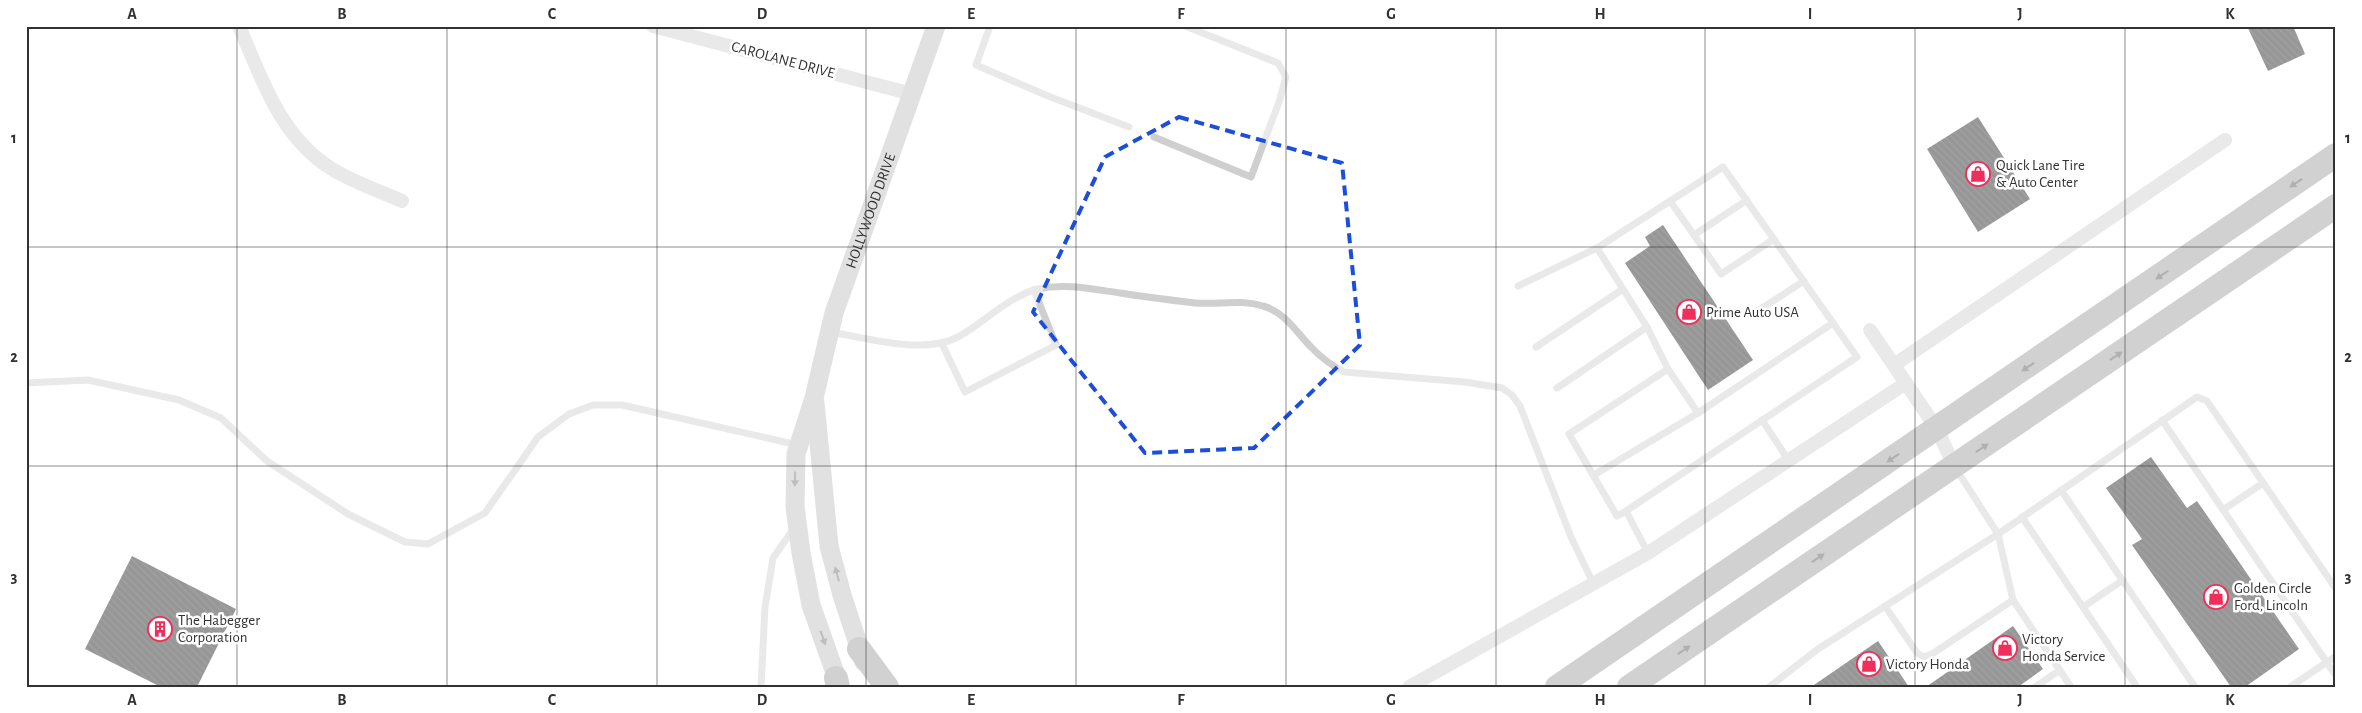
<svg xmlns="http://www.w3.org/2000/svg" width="2362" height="713" viewBox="0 0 2362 713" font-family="'Alegreya Sans',sans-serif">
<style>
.building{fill:url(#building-back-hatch)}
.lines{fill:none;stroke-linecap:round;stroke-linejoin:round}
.lane{stroke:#cfcfcf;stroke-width:7}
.street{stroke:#cfcfcf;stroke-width:14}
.secondary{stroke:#bcbcbc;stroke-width:19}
.highway{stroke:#999;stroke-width:24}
.oneway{fill:#515151}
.oneway2{fill:#707070}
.marked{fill:none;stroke:#1d4ed8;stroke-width:4;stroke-dasharray:10 6;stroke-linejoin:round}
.grid{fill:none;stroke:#323232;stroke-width:1;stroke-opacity:0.55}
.labels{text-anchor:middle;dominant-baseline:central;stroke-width:5;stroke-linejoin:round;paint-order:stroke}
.street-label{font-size:15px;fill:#323232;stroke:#fff}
.poi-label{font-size:15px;fill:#323232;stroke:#fff;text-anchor:start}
.neatline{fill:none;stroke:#323232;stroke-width:2}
.grid-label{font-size:16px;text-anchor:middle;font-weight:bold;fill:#323232}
</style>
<defs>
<pattern id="building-back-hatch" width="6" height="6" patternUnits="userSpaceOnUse" patternTransform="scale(1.25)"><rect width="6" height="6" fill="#191919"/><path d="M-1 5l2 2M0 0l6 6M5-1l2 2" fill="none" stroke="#323232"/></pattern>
</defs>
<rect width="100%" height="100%" fill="#fff"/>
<g class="building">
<polygon points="2247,26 2293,26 2305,54 2268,71"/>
<polygon points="1978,117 2030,199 1978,232 1927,149"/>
<polygon points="1663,225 1753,360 1708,390 1625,263 1650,246 1645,237"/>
<polygon points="2151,457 2187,508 2197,501 2299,649 2245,687 2231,687 2132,545 2142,539 2106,488"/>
<polygon points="132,556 236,609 197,687 161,687 85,649"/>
<polygon points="2013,626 2043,669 2018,687 1926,687"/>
<polygon points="1878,641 1909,687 1811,687"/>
</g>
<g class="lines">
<g class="lane">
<polyline points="990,26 976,65 1048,96 1129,127"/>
<polyline points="1154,137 1251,177 1279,102 1286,77 1278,63 1185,26"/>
<polyline points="1747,200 1694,235 1721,274 1774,239"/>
<polyline points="1670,201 1694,235"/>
<polyline points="1518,286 1597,248"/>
<polyline points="1756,312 1804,281"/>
<path d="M830,332C869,338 928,357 963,334C986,320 1011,296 1037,289C1065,283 1092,289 1120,293C1145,297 1170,300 1195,303C1218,305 1240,299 1263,306C1285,312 1296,332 1311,347C1321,358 1331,365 1344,372L1465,382L1502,388L1512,395L1520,406L1571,537L1593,583"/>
<polyline points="942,344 965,392 1056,345 1034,290"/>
<polyline points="1536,347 1623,289"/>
<polyline points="26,383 88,380 179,400 221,418 267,461 348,514 405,542 428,544 485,513 538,437 569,414 593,405 622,405 798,445"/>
<polyline points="1557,388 1647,327"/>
<polyline points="1698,413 1833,323"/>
<polyline points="1762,420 1789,461"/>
<polyline points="2162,420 2336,676"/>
<polyline points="1594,475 1698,413 1668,369 1647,327 1597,248 1723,167 1857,357 1626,511 1648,553"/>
<polyline points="2061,490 2195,687"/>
<polyline points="2223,510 2263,483"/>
<polyline points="1626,511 1617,516 1569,434 1668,369"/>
<polyline points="2022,517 2137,687"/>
<polyline points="1885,606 1917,653 1924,657 1932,654 2013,600"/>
<polyline points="2083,607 2123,580"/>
<polyline points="761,687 765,607 773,558 794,528"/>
<polyline points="1769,687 1818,649 1998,534 1956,469"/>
<polyline points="2035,687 2060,670"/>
<polyline points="2071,687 2013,600 1998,534 2197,397 2207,401 2336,589"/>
<polyline points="2290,687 2336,656"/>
</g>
<g class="street">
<path d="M239,26C262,79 280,137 332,169C353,182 379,191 402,201"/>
<polyline points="653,26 912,94"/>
<polyline points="1870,330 1937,429 1954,466"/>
<polyline points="1894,365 2225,140"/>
<polyline points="1409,687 1648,553 1906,383"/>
</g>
<g class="secondary">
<polyline points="815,403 829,546 842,595 864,662"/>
<path id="s1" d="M840,687L811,605L801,553L795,506L796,454L814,398L834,313L936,26"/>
</g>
<g class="highway">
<polyline points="859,649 887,687"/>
<polyline points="836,678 838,687"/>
<polyline points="1557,687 2336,155"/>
<polyline points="1629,687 2336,206"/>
</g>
</g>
<defs><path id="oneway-solid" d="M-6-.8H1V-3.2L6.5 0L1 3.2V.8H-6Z" transform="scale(1.25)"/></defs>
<g class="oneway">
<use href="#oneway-solid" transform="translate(2296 183) rotate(146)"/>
<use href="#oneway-solid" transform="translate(2162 275) rotate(146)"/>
<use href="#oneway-solid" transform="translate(2116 356) rotate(-34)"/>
<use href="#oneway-solid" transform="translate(2028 367) rotate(146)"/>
<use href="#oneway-solid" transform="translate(1982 448) rotate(-34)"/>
<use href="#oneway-solid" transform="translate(1893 458) rotate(146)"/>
<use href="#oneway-solid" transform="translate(1818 558) rotate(-34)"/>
<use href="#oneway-solid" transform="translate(1684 650) rotate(-34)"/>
</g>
<g class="oneway2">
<use href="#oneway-solid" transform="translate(795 479) rotate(91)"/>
<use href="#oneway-solid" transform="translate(837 574) rotate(-105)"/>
<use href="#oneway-solid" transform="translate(823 638) rotate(71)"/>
</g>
<path d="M0 0H2362V713H0ZM1179,117L1342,163L1360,345L1254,448L1145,453L1033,312L1105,157Z" fill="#fff" fill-opacity=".55" fill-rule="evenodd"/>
<path class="marked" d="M1179,117L1342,163L1360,345L1254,448L1145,453L1033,312L1105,157Z"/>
<path class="grid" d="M237,26V687M447,26V687M657,26V687M866,26V687M1076,26V687M1286,26V687M1496,26V687M1705,26V687M1915,26V687M2125,26V687M26,247H2336M26,466H2336"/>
<defs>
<symbol id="shop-ring" viewBox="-11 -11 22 22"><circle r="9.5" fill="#fff" stroke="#f02e5c" stroke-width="1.5"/><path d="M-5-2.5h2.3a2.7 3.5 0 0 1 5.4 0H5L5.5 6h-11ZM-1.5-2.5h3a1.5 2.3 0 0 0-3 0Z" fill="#f02e5c"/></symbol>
<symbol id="building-ring" viewBox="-11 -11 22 22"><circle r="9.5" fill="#fff" stroke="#f02e5c" stroke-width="1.5"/><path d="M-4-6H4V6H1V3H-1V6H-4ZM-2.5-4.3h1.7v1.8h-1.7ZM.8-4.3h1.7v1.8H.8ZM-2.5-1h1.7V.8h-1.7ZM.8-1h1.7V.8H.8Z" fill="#f02e5c"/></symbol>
</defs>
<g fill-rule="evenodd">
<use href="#shop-ring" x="1964" y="160" width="28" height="28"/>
<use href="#shop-ring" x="1675" y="298" width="28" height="28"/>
<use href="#shop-ring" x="2202" y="583" width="28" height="28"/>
<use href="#building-ring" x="146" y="615" width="28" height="28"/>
<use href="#shop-ring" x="1991" y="634" width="28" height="28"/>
<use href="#shop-ring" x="1855" y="650" width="28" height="28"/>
</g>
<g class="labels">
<g class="street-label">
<text transform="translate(783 60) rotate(15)">CAROLANE DRIVE</text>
<text stroke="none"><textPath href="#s1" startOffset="494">HOLLYWOOD DRIVE</textPath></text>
</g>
<g class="poi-label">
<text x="1996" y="165">Quick Lane Tire<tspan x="1996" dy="17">&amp; Auto Center</tspan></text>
<text x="1706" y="312">Prime Auto USA</text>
<text x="2234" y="588">Golden Circle<tspan x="2234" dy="17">Ford, Lincoln</tspan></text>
<text x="178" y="620">The Habegger<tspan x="178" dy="17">Corporation</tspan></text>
<text x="2022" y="639">Victory<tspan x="2022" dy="17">Honda Service</tspan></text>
<text x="1886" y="664">Victory Honda</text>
</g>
</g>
<rect width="2362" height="713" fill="none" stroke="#ffffff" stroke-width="55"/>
<rect x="28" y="28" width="2306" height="658" class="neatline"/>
<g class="grid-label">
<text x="132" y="19">A</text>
<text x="342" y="19">B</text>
<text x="552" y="19">C</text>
<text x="762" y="19">D</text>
<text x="971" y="19">E</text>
<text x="1181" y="19">F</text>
<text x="1391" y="19">G</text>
<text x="1600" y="19">H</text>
<text x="1810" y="19">I</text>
<text x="2020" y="19">J</text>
<text x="2230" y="19">K</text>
<text x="14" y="143">1</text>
<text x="2348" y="143">1</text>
<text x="14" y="362">2</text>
<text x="2348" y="362">2</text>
<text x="14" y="582">3</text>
<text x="2348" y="582">3</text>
<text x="132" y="705">A</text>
<text x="342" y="705">B</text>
<text x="552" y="705">C</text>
<text x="762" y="705">D</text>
<text x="971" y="705">E</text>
<text x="1181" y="705">F</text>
<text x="1391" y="705">G</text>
<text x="1600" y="705">H</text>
<text x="1810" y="705">I</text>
<text x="2020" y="705">J</text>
<text x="2230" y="705">K</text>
</g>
</svg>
